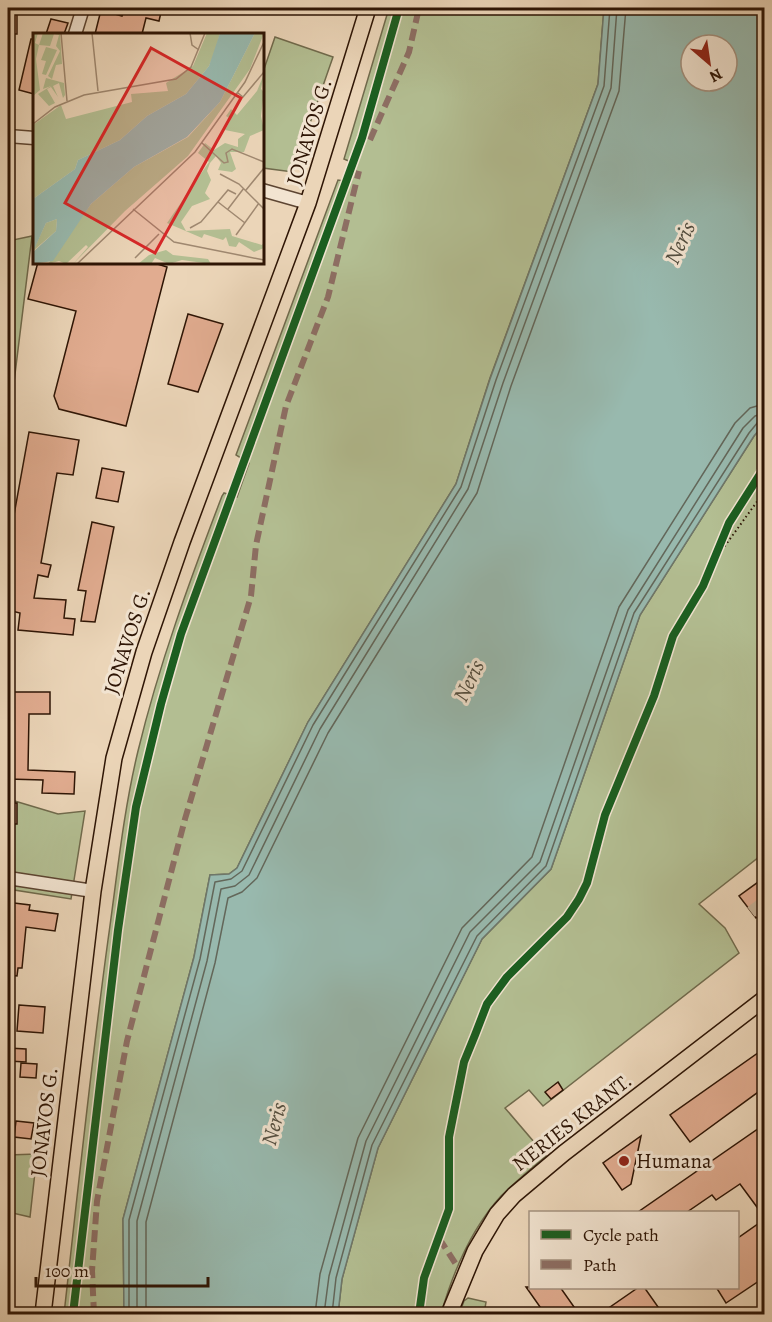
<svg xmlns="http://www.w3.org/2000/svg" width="772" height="1322" viewBox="0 0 772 1322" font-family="Alegreya,serif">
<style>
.green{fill:#b3be92;stroke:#706a4c;stroke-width:1.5}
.water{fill:#98b9ae;stroke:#6e776a;stroke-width:1.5;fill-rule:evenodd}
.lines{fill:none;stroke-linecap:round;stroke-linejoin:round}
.shore{stroke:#63675a;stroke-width:1.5}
.building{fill:#e1ac90;stroke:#2e1505;stroke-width:1.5}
.minor-tunnel{stroke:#c5af94;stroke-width:12;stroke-dasharray:12 6;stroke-linecap:butt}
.minor-casing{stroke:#5d4532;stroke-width:15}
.major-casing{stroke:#2e1505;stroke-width:18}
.path{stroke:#2e1505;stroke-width:2;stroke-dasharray:1.5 3;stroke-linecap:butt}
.minor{stroke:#f2e4d1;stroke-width:12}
.major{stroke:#ebd5b8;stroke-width:15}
.quiet{stroke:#8d6e63;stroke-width:6;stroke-dasharray:12 6;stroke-linecap:butt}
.cycleway-casing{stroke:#f2e4d1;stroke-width:11}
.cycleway{stroke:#1b5e20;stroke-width:8}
.poi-dot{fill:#8f2418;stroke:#f2e4d1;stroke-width:2}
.labels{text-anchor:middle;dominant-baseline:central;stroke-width:6;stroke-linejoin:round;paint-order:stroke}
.street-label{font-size:21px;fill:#2e1505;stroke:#f2e4d1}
.poi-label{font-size:21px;fill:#2e1505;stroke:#f2e4d1;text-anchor:start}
.water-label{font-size:22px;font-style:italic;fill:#534e40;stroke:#f2e4d1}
.inset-road{fill:none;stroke:#9f8870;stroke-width:1.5}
.view{fill:#d62828;fill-opacity:0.15;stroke:#d62828;stroke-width:3}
.inset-edge{fill:none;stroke:#2e1505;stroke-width:3}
</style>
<rect width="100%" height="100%" fill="#ebd5b8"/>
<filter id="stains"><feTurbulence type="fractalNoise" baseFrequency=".00333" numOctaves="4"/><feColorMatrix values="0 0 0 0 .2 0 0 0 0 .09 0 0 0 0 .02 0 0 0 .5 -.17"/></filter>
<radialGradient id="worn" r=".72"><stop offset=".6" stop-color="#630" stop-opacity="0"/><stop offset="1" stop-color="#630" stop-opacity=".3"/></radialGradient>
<g class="green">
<path d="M389,8H604L598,84L490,378L456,484L308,722L237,868L229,874L210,875L194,957L123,1219L124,1314H64C78,1190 91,1064 108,940C117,877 123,813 138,751C159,664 190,580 222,496L224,493L237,497L249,463L236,455L338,180L344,181L351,162L344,159Z"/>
<polygon points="275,37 333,57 293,172 263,168 263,72"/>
<polygon points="32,236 8,431 8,241"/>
<path d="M764,424V853L699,904L725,928L739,953L543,1106L529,1090L505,1108L546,1156C531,1169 515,1182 501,1196C471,1229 453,1272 441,1314H338L342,1279L378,1148L482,939L551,869L640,615L754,436Z"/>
<polygon points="8,799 58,814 85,811 71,899 8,889"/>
<polygon points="37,1154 30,1217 8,1212 8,1155"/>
<polygon points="468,1298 486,1302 484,1314 459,1314 464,1301"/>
</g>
<path class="water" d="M604,8H764V424L754,436L640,615L551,869L482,939L378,1148L342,1279L338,1314H124L123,1219L194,957L210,875L229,874L237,868L308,722L456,484L490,379L598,84ZM691,45H727V81H691Z"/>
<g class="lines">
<g class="shore">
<polyline points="129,1314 129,1220 200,959 215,882 231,879 242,871 313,725 461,487 496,380 604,86 610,8"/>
<polyline points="137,1314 137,1221 207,961 221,889 235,886 249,875 320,729 468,489 503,383 611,88 617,8"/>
<polyline points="146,1314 146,1222 215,963 228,898 242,892 257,878 328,733 477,493 511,386 619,91 626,8"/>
<polyline points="315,1314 320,1274 358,1138 462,928 532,857 619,607 735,423 750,408 764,404"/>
<polyline points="324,1314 329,1276 366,1141 470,932 540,862 628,610 743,428 755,416 764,413"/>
<polyline points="332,1314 336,1278 372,1145 477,936 546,866 634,613 749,433 758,422 764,421"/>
</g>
</g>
<g class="building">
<rect x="8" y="8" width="9" height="26"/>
<polygon points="125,8 162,8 159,21 146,18 142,34 95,34 101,10 122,16"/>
<polygon points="51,19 68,23 64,34 46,34"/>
<polygon points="31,39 34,39 34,94 19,90"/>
<polygon points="38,262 151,262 167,267 126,426 59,409 54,396 76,311 28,299"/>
<polygon points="188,314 223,324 198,392 168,384"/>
<polygon points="29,432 79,440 73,475 57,473 41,563 51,565 48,577 38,575 34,598 66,600 64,618 75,619 73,635 18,630 20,613 8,610 8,548"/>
<polygon points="102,468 124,472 118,502 96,498"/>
<polygon points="92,522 114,527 95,622 81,621 86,591 78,590"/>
<polygon points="8,692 50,692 50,714 29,714 28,770 75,772 74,794 42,793 43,780 8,779"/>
<rect x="8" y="803" width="9" height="21"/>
<polygon points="765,877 765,912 756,918 739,896"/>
<polygon points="14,903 30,905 29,910 58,914 55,931 26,927 22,968 18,968 17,976 8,975"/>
<polygon points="19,1005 45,1007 43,1033 17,1031"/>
<polygon points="8,1048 26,1049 26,1062 8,1061"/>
<polygon points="765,1048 765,1087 690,1142 670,1115"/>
<polygon points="21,1063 37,1064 36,1078 20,1077"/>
<polygon points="558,1082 563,1090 551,1099 545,1092"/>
<polygon points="16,1121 34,1123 31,1139 14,1137"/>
<polygon points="765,1124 765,1218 740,1184 716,1200 712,1195 687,1212 638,1212"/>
<polygon points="641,1136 631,1184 622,1190 603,1163"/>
<polygon points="765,1219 765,1277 726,1303 716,1287 738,1287 738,1238"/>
<polygon points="526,1287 560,1287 579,1314 545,1314"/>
<polygon points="639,1287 644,1287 663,1314 600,1314"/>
</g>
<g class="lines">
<polyline class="minor-tunnel" points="751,912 764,902"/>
<defs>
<g id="minor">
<polyline points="75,34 83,8"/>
<polyline points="8,136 34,138"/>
<polyline points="262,190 308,203"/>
<polyline points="8,878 93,891"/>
</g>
<g id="major">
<polyline points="43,1314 93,891 114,758 144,652 182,542 308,203 368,8"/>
<polyline points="449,1314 475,1251 497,1214 514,1195 564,1153 764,999"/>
</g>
</defs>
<use href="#minor" class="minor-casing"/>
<use href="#major" class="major-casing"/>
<polyline class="path" points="714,561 764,492"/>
<use href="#minor" class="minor"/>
<use href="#major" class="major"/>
<g class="quiet">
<polyline points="370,140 409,52 419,8"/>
<polyline points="439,1238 457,1266"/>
<polyline points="94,1314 92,1271 97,1201 127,1041 185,819 251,596 256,545 286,406 328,297 359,171"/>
</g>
<defs>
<g id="cycleway">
<polyline points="73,1314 118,930 136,807 161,704 181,634 362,138 399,8"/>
<polyline points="419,1314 424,1278 449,1209 449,1137 464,1062 475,1035 487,1004 507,977 567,917 579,899 587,883 605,815 654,696 673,636 703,586 729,523 764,468"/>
</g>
</defs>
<use href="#cycleway" class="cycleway-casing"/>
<use href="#cycleway" class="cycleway"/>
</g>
<circle class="poi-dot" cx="624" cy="1161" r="6"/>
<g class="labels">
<g class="street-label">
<text transform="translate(309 132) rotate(-73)">JONAVOS G.</text>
<text transform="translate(127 641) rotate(-72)">JONAVOS G.</text>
<text transform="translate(44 1122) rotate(-83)">JONAVOS G.</text>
<text transform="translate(572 1122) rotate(-38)">NERIES KRANT.</text>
</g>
<g class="poi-label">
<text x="636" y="1161">Humana</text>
</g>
<g class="water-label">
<text transform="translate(680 243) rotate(-65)">Neris</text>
<text transform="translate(469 681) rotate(-64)">Neris</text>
<text transform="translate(274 1124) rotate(-75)">Neris</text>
</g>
</g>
<g transform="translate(33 33)">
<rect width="231" height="231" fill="#ebd5b8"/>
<path d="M0,0H5L2,10L6,12L10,0H27L29,31L23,32L19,46L15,43L27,18L23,13L26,2L21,1L17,13L6,12L3,26L7,57L0,63ZM174,0H187L182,19L176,33L153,61L114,83L87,107L45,127L42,136L0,166V92L28,72L33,86L99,69L98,61L135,58L133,50L160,33ZM222,0H231L217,36L155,123L92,178L40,231L55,214L53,212L33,231L26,228L15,231L58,171L101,134L155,104L187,69ZM13,14L24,17L13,42L9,41L13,28L8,27ZM231,41L228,56L231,59L228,83L231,97L217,103L211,119H197L203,136L199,139L185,137L188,130L183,123L177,130L174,138L178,147L172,160L177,166L159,173L148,189L153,198L197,196L199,203L229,212L231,209V215L221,219L206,209L203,214L196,213L193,204L190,207L171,201L169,205L134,190L176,129L165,120L172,110L181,117L192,110L205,114V106L212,101L192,97L198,86L193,83L198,76L204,82L224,58ZM13,45L31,50L32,62L30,65L26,50L20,53L25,64L18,54L14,56L22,70L16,73L5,61L18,53L10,56ZM24,186L23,198L0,218L13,190ZM133,217L140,222L175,226L178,231L149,227L136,231L122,225L118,231H105L116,222Z" fill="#b3be92"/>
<path d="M187,0H222L187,69L154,104L101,134L58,171L20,228L0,231V166L42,136L45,127L87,107L114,83L153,61L176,33ZM24,186L23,198L0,219L13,190Z" fill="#98b9ae" fill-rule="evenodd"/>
<path class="inset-road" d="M28,0L34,68M59,0L65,58M157,0L159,12L166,17M205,60L210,64L231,39M0,91L22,74L51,62L143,46L158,34L172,0M169,110L191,130L195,129L193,120L199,116L231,129M187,141L206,151L231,176M213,157L231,135M185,169L212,190M100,176L141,209L231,227M195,176L211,155M157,195L168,189L195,157L203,161M203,202L226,170M102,225L126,201M44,231L162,119L212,49L231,9"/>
<path class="view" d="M118,15L208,65L122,220L32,170Z"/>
<rect width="231" height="231" class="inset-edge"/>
</g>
<rect width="772" height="1322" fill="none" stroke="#ebd5b8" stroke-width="30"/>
<rect x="9" y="9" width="754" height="1304" fill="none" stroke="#2e1505" stroke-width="3"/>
<rect x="15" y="15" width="742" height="1292" fill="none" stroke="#2e1505" stroke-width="1.5"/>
<rect x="529" y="1211" width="210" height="78" fill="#f2e4d1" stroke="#a4917f" stroke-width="1.5"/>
<rect x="541" y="1230" width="30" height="9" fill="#1b5e20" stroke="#a4917f" stroke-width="1.5"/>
<text x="583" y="1241" font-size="18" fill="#2e1505">Cycle path</text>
<rect x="541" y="1260" width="30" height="9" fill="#8d6e63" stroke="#a4917f" stroke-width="1.5"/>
<text x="583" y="1271" font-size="18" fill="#2e1505">Path</text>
<g transform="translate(709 63) rotate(151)"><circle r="28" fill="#f2e4d1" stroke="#a4917f" stroke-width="1.5"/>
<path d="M0-4.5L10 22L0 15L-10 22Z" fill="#8f2418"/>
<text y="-9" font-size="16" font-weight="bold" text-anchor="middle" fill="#2e1505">N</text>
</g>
<path d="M36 1277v9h172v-9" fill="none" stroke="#2e1505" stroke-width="3"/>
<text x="45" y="1277" font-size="18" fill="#2e1505" stroke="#f2e4d1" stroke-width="4.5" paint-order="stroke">100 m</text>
<rect width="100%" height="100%" filter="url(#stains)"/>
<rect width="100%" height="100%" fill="url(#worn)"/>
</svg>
